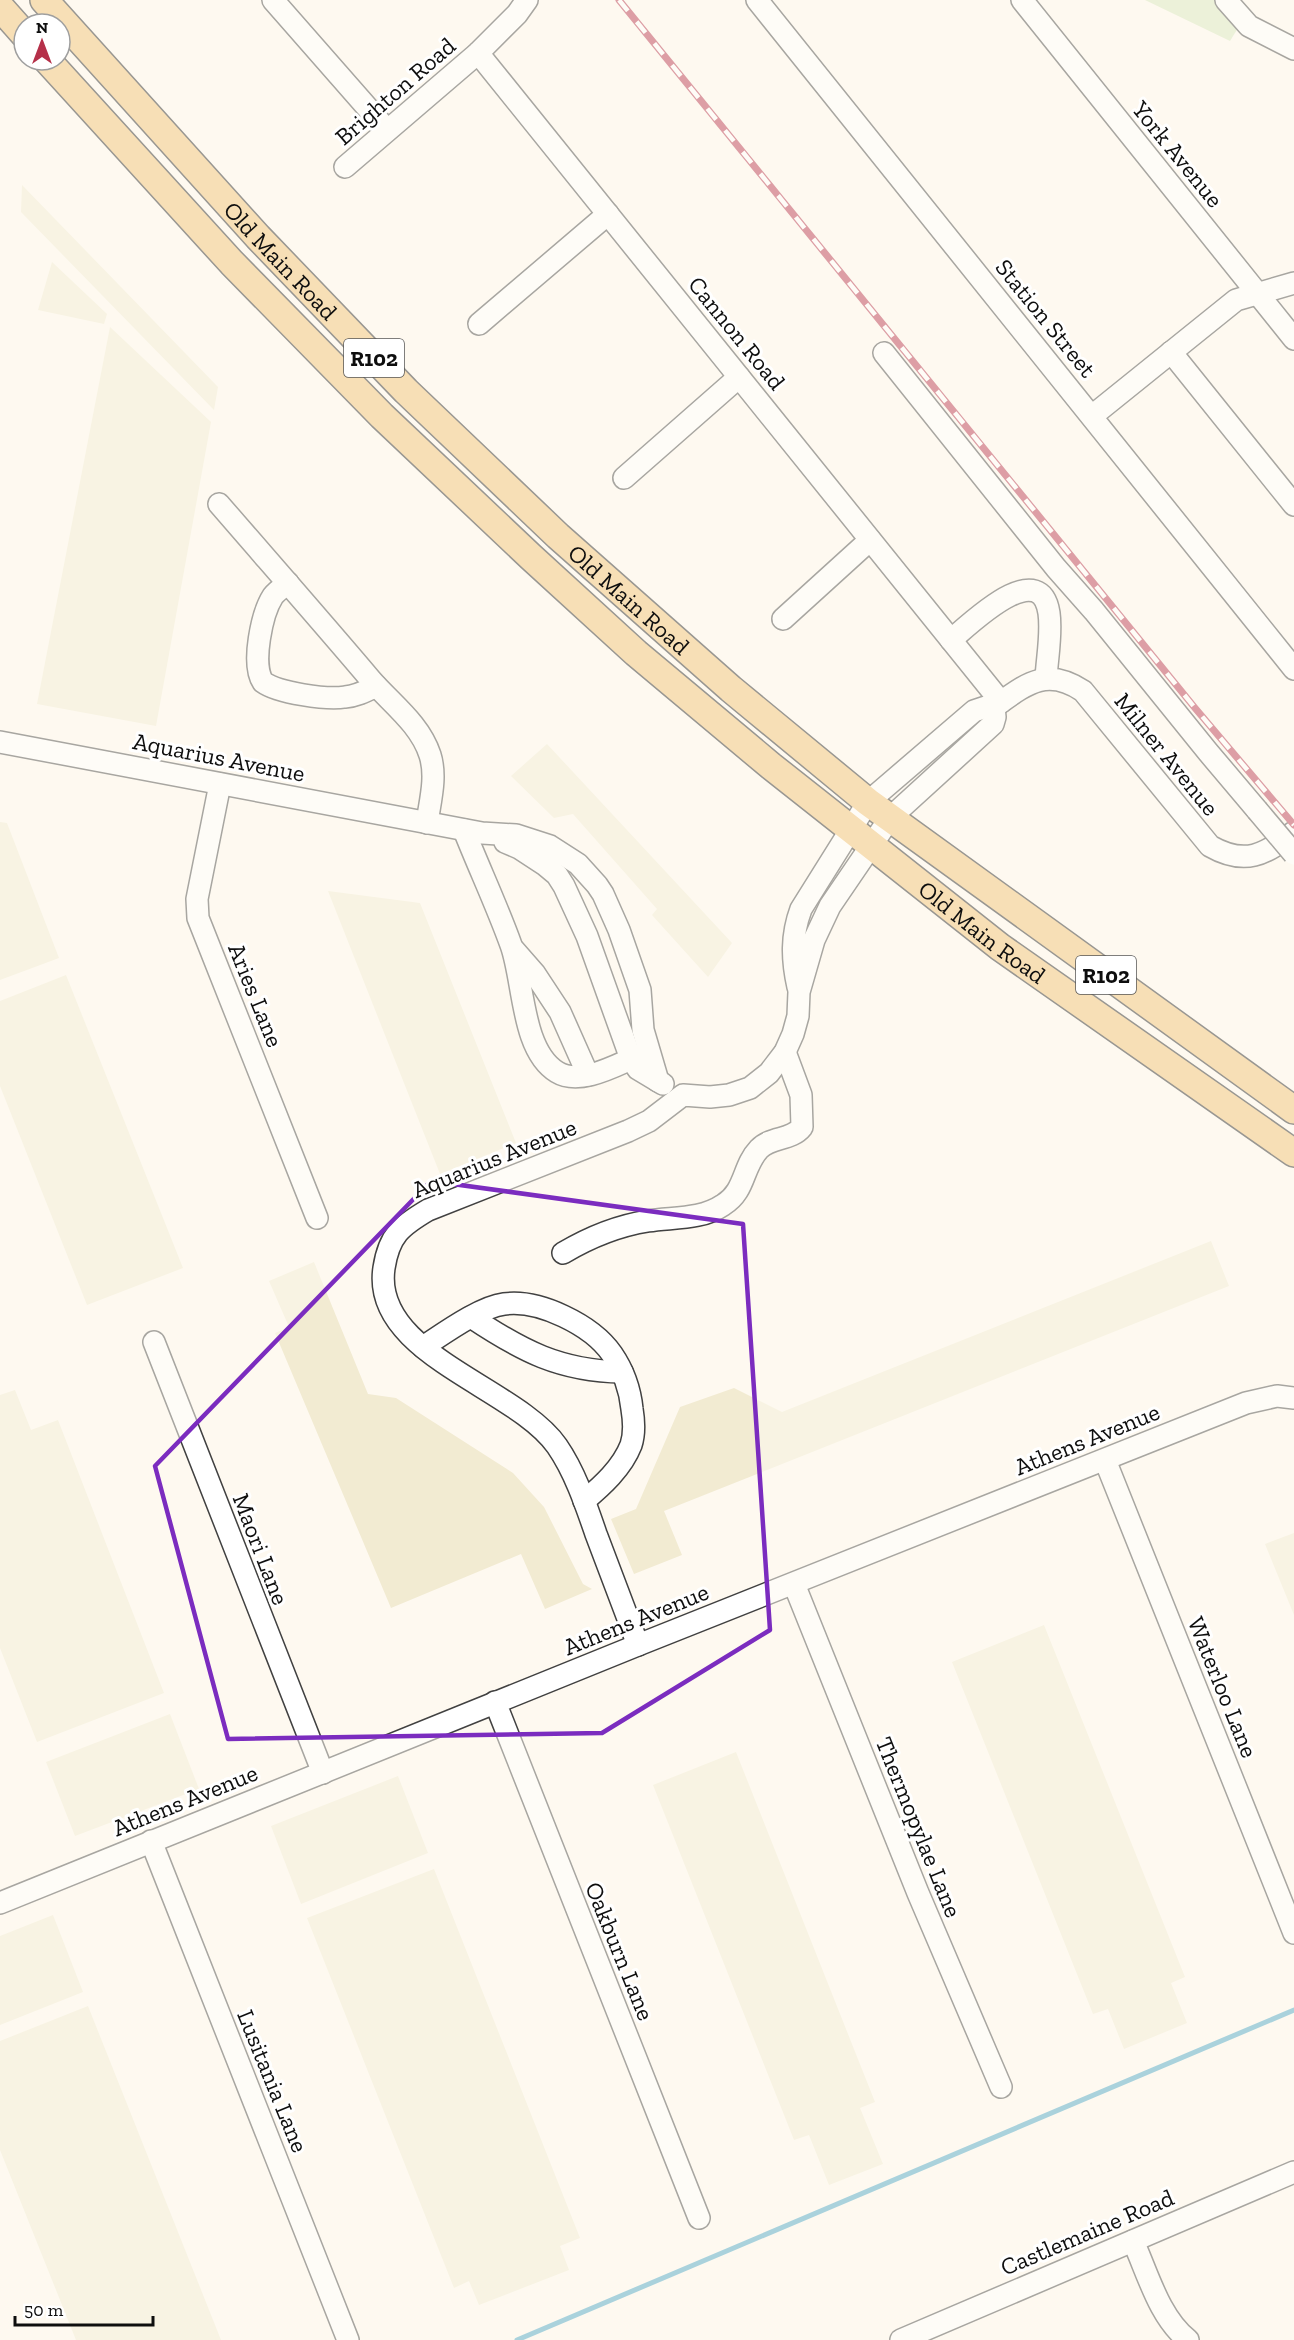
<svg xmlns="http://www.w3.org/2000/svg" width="1294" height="2340" viewBox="0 0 1294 2340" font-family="'Zilla Slab',serif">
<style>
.farmland{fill:#f2ebd2}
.green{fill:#d8e6bc}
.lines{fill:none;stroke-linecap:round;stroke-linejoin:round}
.stream{stroke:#45a3c4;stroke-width:5}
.minor-casing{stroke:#414141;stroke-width:24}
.major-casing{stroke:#1f1f1f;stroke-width:30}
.minor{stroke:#fff;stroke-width:21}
.major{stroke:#efbe70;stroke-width:27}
.rail-casing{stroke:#b53049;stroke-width:7}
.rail{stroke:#fff;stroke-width:4.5;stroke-dasharray:14;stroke-linecap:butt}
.minor-bridge-casing{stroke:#414141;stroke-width:24;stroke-linecap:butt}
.minor-bridge{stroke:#fff;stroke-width:21}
.marked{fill:none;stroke:#7b2cbf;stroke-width:4.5;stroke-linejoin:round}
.labels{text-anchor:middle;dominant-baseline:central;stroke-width:6;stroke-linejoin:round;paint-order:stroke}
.shield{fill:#fff;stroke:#565656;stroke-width:1.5}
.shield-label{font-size:22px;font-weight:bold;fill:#0e0e0e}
.street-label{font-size:24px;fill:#0e0e0e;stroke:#fff}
</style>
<rect width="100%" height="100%" fill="#fef9f0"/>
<g class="farmland">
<polygon points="22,185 218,387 214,410 21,212"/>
<polygon points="52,262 107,314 104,324 38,310"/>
<polygon points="110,327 211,422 156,726 37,704"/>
<polygon points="547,744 732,943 708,977 652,915 657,909 573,814 554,818 511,776"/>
<polygon points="0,822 7,823 59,958 0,980"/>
<polygon points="328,891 420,903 516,1143 440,1174"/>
<polygon points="66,975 183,1268 87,1305 0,1086 0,1001"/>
<polygon points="1211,1241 1229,1286 664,1511 682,1555 634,1574 611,1519 636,1509 680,1407 734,1388 782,1412"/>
<polygon points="314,1262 368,1394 396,1398 513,1473 544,1507 583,1584 592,1589 545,1609 521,1554 391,1608 275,1333 289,1327 269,1281"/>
<polygon points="15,1390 31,1430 58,1420 164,1693 37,1742 0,1648 0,1395"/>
<polygon points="1294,1533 1294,1615 1265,1544"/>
<polygon points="1044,1625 1185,1977 1171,1983 1187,2023 1124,2049 1108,2009 1093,2014 952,1662"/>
<polygon points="170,1714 199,1789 75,1836 46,1762"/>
<polygon points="736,1752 875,2102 860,2108 883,2164 829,2185 809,2135 794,2140 653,1785"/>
<polygon points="398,1776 428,1853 301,1904 271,1826"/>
<polygon points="434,1869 580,2238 560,2246 569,2270 479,2305 469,2281 454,2288 307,1918"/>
<polygon points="53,1915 83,1992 0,2025 0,1936"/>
<polygon points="88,2006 221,2340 76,2340 0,2150 0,2041"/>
</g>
<polygon class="green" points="1145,0 1215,0 1238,28 1230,41"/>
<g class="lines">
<polyline class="stream" points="517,2340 1294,2010"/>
<defs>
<g id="minor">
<polyline points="273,0 387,130"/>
<polyline points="757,0 1294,669"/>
<polyline points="1022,0 1294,339"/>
<polyline points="1226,0 1249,26 1294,49"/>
<polyline points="478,53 1001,702"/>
<polyline points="345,167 478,53 517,14 527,0"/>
<polyline points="479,324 608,214"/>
<polyline points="1171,352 1294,505"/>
<polyline points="884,353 1056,568 1094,611 1208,752 1257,810"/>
<polyline points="1092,416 1236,300 1294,283"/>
<polyline points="624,478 739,377"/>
<path d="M219,504C270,563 321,621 371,680C392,704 420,724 430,755C437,777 430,801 427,823"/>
<path d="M288,583C283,587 277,591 273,596C262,613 251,664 263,682C278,693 327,700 345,697C357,696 366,691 376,686"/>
<polyline points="783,619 870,540"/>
<path d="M951,640C970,624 1040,555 1049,613C1052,634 1047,658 1046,679"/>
<polyline points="0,742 482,833 516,835 550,846 578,864 597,885 603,894 619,930 640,990 643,1030 658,1081"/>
<polyline points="220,784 197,899 198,918 317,1218"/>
<path d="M464,830C479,868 497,906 511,945C524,980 521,1050 557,1072C578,1085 611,1068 631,1059"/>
<polyline points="505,842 519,848 545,865 557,875 564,886 587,936 631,1059 638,1069 663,1084"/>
<polyline points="514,950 535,974 560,1012 588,1075"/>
<path d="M798,987C792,960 791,936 801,909L868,802L974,711L986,707H994C1025,685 1046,666 1083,691L1210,846C1245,866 1265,855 1294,832"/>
<path d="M563,1253C590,1237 616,1226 648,1221C672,1217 701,1220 723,1205C746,1191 742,1167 759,1149C771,1136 791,1141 802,1127L801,1095L785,1052"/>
<path d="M471,1317C522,1351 560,1371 622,1372"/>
<polyline points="154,1342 323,1773"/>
<path d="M423,1347C443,1334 480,1307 504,1304C539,1299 592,1325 612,1354C623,1370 630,1389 632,1409C634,1421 635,1433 631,1445C622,1468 602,1486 584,1501"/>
<polyline points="1105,1460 1294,1933"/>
<polyline points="794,1584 918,1893 1001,2087"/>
<path d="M638,1645C624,1608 610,1571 596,1534C586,1505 575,1472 557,1446C516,1387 371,1354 384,1268C389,1235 401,1226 428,1210L628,1131L649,1121L683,1095L710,1097L729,1095L750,1088L769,1073L785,1052L793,1034L798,1016L799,992L814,940L830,906L890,818L993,724L995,717L994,707"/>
<polyline points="495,1702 699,2218"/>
<polyline points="151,1841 348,2340"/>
<polyline points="0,1903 638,1645 1246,1403 1277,1396 1294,1398"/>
<path d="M1133,2241C1148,2274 1159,2317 1188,2340"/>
<polyline points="901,2340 1294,2172"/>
</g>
<g id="major">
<path id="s1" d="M44,0L258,237L406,391L558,536L731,689L868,802L1294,1110"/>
<polyline points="0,7 24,34"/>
<path id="s2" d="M47,60L232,263L382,416L531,557L636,653L771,766L1000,947L1294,1153"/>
</g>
</defs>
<use href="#minor" class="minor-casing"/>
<use href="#major" class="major-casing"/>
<use href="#minor" class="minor"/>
<use href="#major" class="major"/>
<defs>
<polyline id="rail" points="619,0 1195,708 1294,825"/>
</defs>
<use href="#rail" class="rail-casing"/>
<use href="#rail" class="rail"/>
<defs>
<polyline id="minor-bridge" points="1257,810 1294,854"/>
</defs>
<use href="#minor-bridge" class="minor-bridge-casing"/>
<use href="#minor-bridge" class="minor-bridge"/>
</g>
<path d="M0 0H1294V2340H0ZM431,1181L743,1224L770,1630L602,1733L228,1739L155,1466Z" fill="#fef9f0" fill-opacity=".55" fill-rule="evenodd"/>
<path class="marked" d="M431,1181L743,1224L770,1630L602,1733L228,1739L155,1466Z"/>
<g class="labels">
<g class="shield">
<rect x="344" y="339" width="60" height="38" rx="4.5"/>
<rect x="1076" y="956" width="60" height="38" rx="4.5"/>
</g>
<g class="shield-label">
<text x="374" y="358">R102</text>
<text x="1106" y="975">R102</text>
</g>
<g class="street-label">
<text transform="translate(395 91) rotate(-41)">Brighton Road</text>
<text transform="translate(1178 154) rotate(51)">York Avenue</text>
<text stroke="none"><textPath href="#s1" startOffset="352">Old Main Road</textPath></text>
<text transform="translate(1046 318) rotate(51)">Station Street</text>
<text transform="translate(737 333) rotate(51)">Cannon Road</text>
<text stroke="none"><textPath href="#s1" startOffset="838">Old Main Road</textPath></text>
<text transform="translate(1167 754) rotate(51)">Milner Avenue</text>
<text transform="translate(219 757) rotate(11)">Aquarius Avenue</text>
<text stroke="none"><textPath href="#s2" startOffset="1281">Old Main Road</textPath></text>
<text transform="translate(256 995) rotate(68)">Aries Lane</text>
<text transform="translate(494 1158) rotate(-22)">Aquarius Avenue</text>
<text transform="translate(1087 1439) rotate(-22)">Athens Avenue</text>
<text transform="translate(261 1549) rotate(69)">Maori Lane</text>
<text transform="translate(636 1619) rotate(-22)">Athens Avenue</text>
<text transform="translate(1223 1687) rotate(68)">Waterloo Lane</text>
<text transform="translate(185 1800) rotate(-22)">Athens Avenue</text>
<text transform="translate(919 1827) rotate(68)">Thermopylae Lane</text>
<text transform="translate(620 1951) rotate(68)">Oakburn Lane</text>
<text transform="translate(273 2081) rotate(68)">Lusitania Lane</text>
<text transform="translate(1087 2232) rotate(-23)">Castlemaine Road</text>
</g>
</g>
<g transform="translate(42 42)"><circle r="28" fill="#ffffff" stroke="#9f9f9f" stroke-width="1.5"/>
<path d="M0-4.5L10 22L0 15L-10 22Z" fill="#b53049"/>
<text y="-9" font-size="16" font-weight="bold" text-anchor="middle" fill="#0e0e0e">N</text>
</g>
<path d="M15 2316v9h138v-9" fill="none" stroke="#0e0e0e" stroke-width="3"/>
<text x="24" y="2316" font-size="18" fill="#0e0e0e" stroke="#ffffff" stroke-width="4.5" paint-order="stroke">50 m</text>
</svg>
